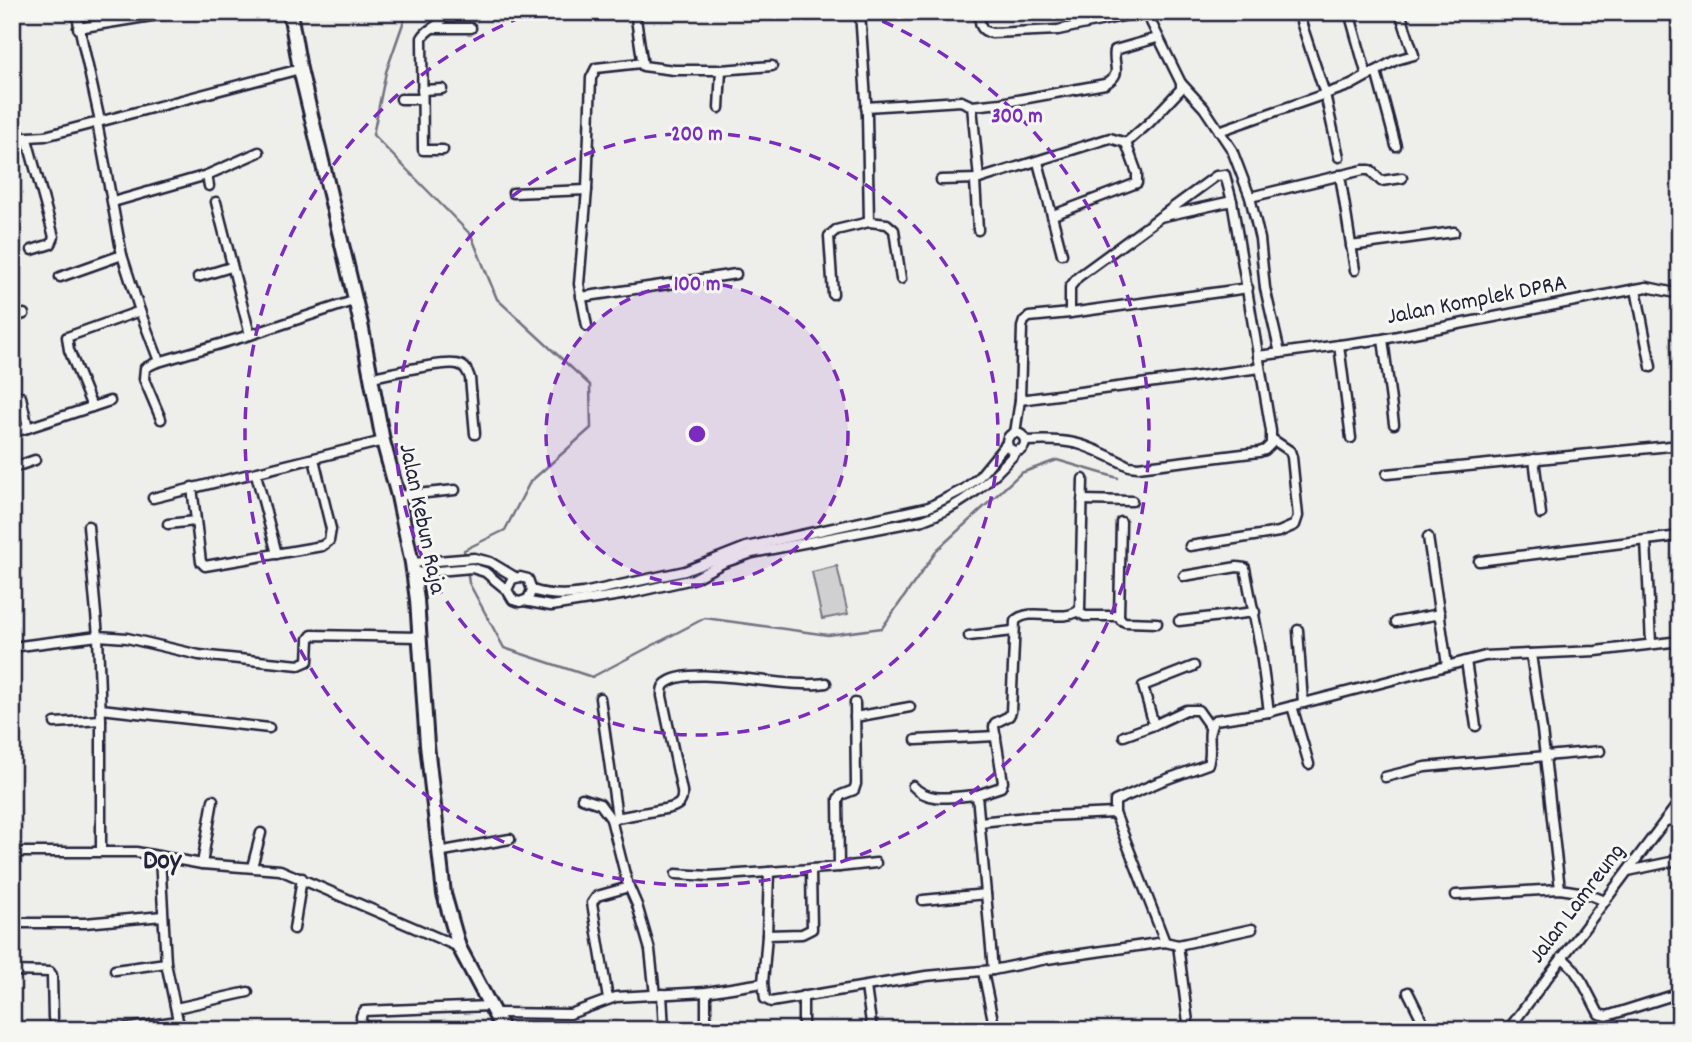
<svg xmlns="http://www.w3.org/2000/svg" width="1692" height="1042" viewBox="0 0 1692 1042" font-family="Dekko,sans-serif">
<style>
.green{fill:#d0d0d1;stroke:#797986;stroke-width:2}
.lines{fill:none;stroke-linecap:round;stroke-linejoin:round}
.stream{stroke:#727281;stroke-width:2.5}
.street-casing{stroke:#22223b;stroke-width:13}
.secondary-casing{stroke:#22223b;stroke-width:18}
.street{stroke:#f6f6f2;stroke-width:8}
.secondary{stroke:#f6f6f2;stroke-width:12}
.ring{fill:none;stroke:#7b2cbf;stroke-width:3.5;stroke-dasharray:12 9}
.labels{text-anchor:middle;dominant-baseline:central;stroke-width:6;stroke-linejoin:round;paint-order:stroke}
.street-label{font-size:24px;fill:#22223b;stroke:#f6f6f2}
.quarter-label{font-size:28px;font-weight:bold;fill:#22223b;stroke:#f6f6f2}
.centre{fill:#7b2cbf;stroke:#f6f6f2;stroke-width:3.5}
.ring-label{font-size:21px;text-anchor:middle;font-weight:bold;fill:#7b2cbf;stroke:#f6f6f2;stroke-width:6;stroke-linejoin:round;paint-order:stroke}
</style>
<rect width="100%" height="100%" fill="#eeeeeb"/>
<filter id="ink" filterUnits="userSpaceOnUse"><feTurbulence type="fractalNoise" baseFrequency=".0143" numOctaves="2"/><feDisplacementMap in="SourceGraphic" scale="14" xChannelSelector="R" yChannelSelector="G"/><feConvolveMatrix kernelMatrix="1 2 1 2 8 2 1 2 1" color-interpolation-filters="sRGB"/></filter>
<g filter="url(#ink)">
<polygon class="green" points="837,566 848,614 822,619 812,572"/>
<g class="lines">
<polyline class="stream" points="407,12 386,72 373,135 471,235 497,299 590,385 591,428 530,482 505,530 464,550 469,583 504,648 592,677 705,618 828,635 882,628 938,549 1021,473 1057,460 1118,478"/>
<defs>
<g id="street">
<polyline points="76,12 100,121"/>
<polyline points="635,12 643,66 674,70 721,70 719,108"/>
<polyline points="860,12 867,115 869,222 887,224 894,230 901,279"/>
<path d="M979,12C980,23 979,31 992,33L1058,30L1142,12"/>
<polyline points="1349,12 1367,76"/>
<polyline points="1301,22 1325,94 1339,157"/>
<polyline points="78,28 176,12"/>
<polyline points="436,28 471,28"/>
<polyline points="721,70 772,66"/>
<polyline points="1376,71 1396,146"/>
<polyline points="1181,83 1204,108 1232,150 1250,197 1260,239 1265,288 1280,353"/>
<polyline points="422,90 442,89"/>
<polyline points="401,99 422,99"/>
<polyline points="972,106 979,179 1110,138 1126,143"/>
<path d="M866,107L961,101L972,106L1001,103L1105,84C1124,73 1112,67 1115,50L1157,38"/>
<polyline points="97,122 122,255 140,311 159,361"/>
<polyline points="1219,131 1351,85 1396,60 1414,55 1400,12"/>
<polyline points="12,138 45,136 300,69"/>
<polyline points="27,139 54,237 51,244 32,250"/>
<path d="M443,150H423L422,38C429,25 440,30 445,12"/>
<polyline points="1038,162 1062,254"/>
<polyline points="207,175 209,186"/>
<polyline points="1340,175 1355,270"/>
<polyline points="941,180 979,179"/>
<polyline points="975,181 978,230"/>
<polyline points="513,193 587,190"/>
<polyline points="1250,197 1363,170 1370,170 1381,181 1402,178"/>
<polyline points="113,202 207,175 259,152"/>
<polyline points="1053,215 1137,183 1137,173 1126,143 1149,123 1181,89 1181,83 1146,12"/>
<polyline points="1160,217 1232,201"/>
<polyline points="1351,246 1454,232"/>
<polyline points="60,277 122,255"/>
<polyline points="198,277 231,267"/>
<polyline points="1636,289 1651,367"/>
<polyline points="833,294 829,236 836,230 869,222"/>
<polyline points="581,297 736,274"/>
<polyline points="12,318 24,314"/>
<polyline points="587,326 579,284 587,190 591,78 596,68 641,63"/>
<polyline points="250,335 356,300"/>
<polyline points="1383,339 1394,424"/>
<polyline points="1339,345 1351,438"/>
<polyline points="1258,356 1383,339 1636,289 1647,287 1680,294"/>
<path d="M372,377C388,374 449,359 460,365C466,367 468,372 470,378L475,434"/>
<polyline points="12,392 21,397 28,428"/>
<polyline points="1020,400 1260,368"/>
<polyline points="92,407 69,350 67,337 140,311"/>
<polyline points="161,419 144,379 145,368 155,363 250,335 216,202"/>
<polyline points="12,433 110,401"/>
<polyline points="1015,433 1020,400 1022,327 1024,321 1029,317 1070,313 1248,288"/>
<circle cx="1016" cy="442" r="9"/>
<path d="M1025,441C1075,438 1084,444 1129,466L1138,467L1259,452L1265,450L1271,444V431L1232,201L1225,175L1216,176L1078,277L1070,287V313"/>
<polyline points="1534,459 1541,514"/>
<polyline points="12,468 35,460"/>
<polyline points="256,474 277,554"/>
<polyline points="1387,474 1680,445"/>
<polyline points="192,487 201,562 205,566 322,546 329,541 331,529 314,459"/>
<polyline points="398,496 455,490"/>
<polyline points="153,498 383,441"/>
<polyline points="1082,500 1132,501"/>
<polyline points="1121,522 1119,616 1121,620 1125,622 1157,623"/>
<polyline points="168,524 195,521"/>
<polyline points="88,526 98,636 127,638 199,655 299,665 308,661 309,639 312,635 419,637"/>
<polyline points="1428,537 1447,665"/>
<polyline points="1646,540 1680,536"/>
<polyline points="1190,546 1279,532 1295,525 1298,516 1292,457 1290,451 1272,439"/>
<polyline points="1479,561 1646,540 1651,644"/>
<polyline points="412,563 474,558 490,562 515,577"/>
<polyline points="414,573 472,568 485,572 507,590"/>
<polyline points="1184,576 1237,567 1245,568 1260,646 1269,712"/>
<path d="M532,590L528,599L520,602L513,600L507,590L512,579L520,577L528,579L532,590C550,596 565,596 583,593L685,571L746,547L929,507L964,489L979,477L1007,443"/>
<path d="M524,601L551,606L627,594L693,579L723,563L752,553L923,520C965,505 989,482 1018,450"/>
<polyline points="1078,612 1085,616 1119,616"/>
<polyline points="1179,621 1255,612"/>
<polyline points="1396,622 1440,614"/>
<polyline points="1298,630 1303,703"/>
<polyline points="969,636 1013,631"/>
<polyline points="12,647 98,636 101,720 101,850"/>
<polyline points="1531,654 1542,730 1560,889"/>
<polyline points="1466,661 1476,726"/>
<polyline points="1194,666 1143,686 1154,725 1186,710 1198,710 1210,727"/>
<polyline points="600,698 617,817"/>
<polyline points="1292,706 1309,764"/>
<polyline points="101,709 269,728"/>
<polyline points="855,717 910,707"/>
<polyline points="55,723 101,720"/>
<polyline points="1124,736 1154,725"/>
<polyline points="916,740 996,736"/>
<polyline points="1385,777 1425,767 1600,751"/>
<path d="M913,786C929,804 955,796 977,795"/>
<polyline points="582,798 600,804 611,819 627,882 637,905 650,950 655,995"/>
<path d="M611,819L670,808C680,805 683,801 682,791L662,696C662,690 662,685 668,682C695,664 787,690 826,683"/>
<polyline points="1665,821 1680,819"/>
<polyline points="980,822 1027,817 1115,813"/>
<polyline points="12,852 136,852 202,864 280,870 459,947"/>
<polyline points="438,852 510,839"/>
<polyline points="160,857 166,963 180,1030"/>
<polyline points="202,864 213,800"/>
<polyline points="252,867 261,833"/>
<polyline points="839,867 876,863"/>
<polyline points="811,869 839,867 838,799 841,795 854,790 856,784 855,703"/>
<polyline points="1628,871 1680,860"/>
<polyline points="676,874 710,876 811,869 812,929 802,934 767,935 763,983 765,999 771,1002 926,976 993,970 1047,959 1165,942 1178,945 1252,929"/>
<polyline points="1456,895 1560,889 1585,893 1605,901"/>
<polyline points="923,900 986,894"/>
<polyline points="12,923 85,923 163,916"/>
<polyline points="294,929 302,878"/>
<polyline points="767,935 769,872"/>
<path d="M1165,942L1115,813V801L1159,782L1208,764C1214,749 1204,732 1215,720L1269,712L1485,656L1596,651L1680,641"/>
<polyline points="1178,945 1189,1030"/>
<polyline points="1562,957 1573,968 1583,983 1599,1014 1607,1016 1680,993"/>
<polyline points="115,970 166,963"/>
<path d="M993,970L977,795L1001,787L1003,782L994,727L995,723L1009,716L1011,712L1015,621C1031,605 1064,625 1080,609L1083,479"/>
<polyline points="12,971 50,972 52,975 53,1018"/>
<polyline points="983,972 995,1030"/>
<polyline points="866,987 872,1030"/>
<polyline points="706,992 706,1030"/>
<polyline points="1408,992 1427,1030"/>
<polyline points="662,994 664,1030"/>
<polyline points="803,996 803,1030"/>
<polyline points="608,999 592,903 597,896 629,887"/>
<polyline points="176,1008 248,992"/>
<polyline points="494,1013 570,1014 616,997 706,992 763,983"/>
<polyline points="116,1030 178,1021"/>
<polyline points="362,1030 361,1016 364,1011 490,1006"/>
<polyline points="1508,1030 1680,801"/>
</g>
<polyline id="secondary" points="290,12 300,69 361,324 383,441 398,496 412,563 417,600 427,745 444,894 459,947 503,1030"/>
</defs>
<use href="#street" class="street-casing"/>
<use href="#secondary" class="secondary-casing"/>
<use href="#street" class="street"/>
<use href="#secondary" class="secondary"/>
</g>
</g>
<circle cx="697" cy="434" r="151" fill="#7b2cbf" fill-opacity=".12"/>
<g class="ring">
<circle cx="697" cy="434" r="151"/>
<circle cx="697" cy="434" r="301"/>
<path d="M863 13A452 452 0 1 1 531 13"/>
</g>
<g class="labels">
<g class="street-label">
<text transform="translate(1477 301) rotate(-11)">Jalan Komplek DPRA</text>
<text transform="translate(421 519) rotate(78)">Jalan Kebun Raja</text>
<text transform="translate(1578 904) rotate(-53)">Jalan Lamreung</text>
</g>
<g class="quarter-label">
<text x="162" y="863">Doy</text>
</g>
</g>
<circle cx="697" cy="434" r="10" class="centre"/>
<g class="ring-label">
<text x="1017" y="122">300 m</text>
<text x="697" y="140">200 m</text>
<text x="697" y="290">100 m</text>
</g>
<rect width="1692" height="1042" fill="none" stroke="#f6f6f2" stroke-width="42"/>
<rect x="21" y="21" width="1650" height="1000" fill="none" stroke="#22223b" stroke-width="2.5" filter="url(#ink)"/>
</svg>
